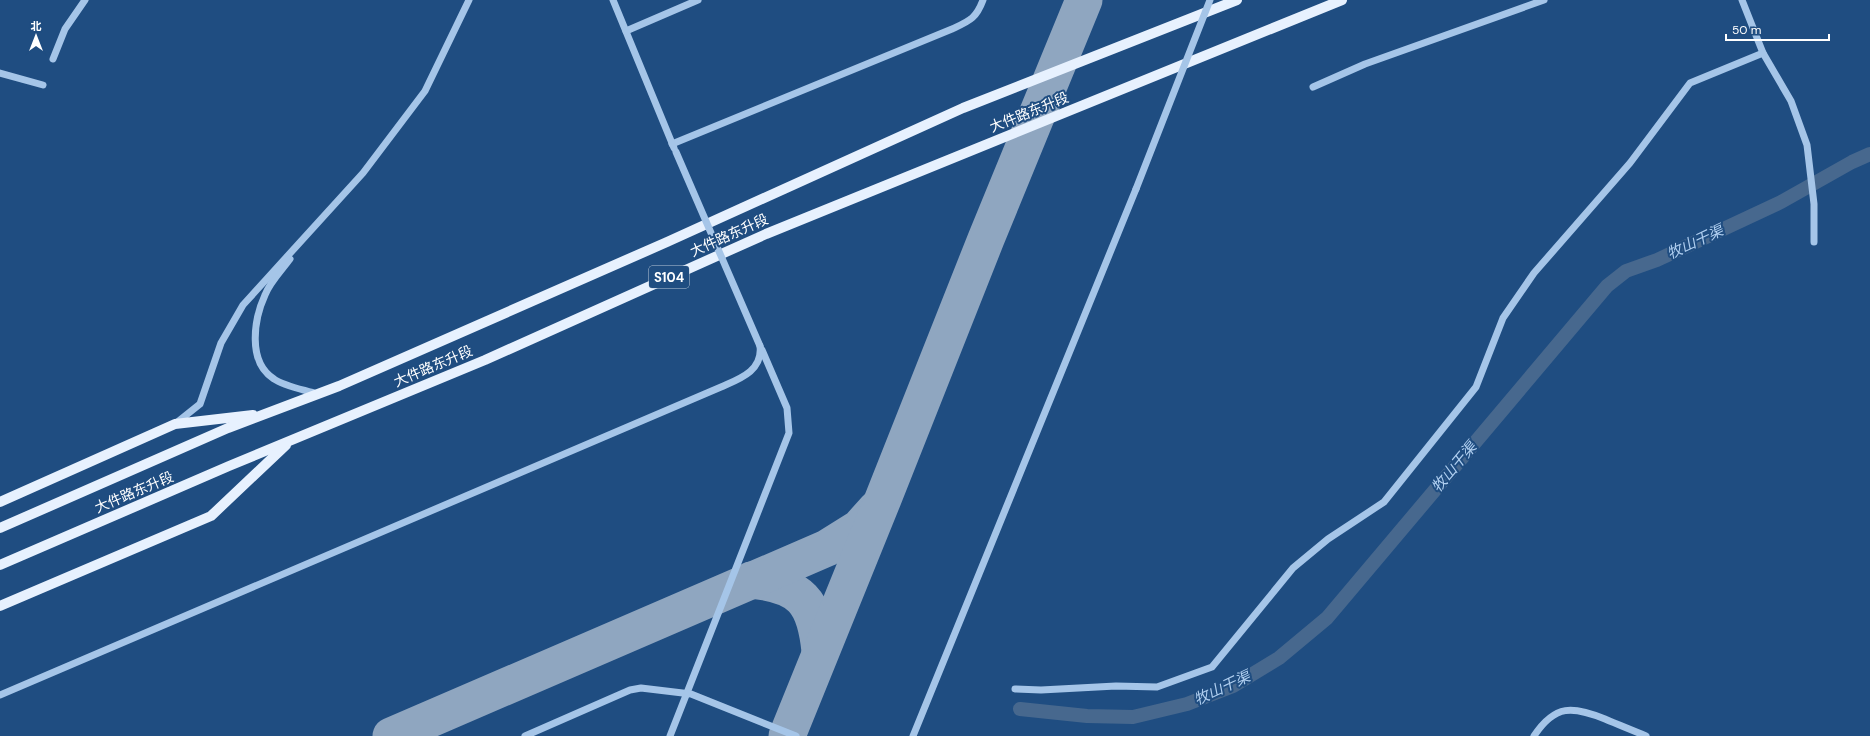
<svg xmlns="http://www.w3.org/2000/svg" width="1870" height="736" viewBox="0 0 1870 736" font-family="'DM Sans','Noto Sans SC',sans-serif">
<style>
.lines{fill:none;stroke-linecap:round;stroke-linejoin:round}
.canal{stroke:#47688e;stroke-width:14}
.taxiway{stroke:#8fa6c0;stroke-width:37}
.minor{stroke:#a5c5e8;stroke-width:7}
.major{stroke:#e7f1fe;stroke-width:10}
.minor-bridge{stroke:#a5c5e8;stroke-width:7}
.labels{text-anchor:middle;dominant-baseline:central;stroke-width:4;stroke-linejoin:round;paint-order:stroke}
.shield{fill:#1f4d81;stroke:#bccad9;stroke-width:1}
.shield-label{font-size:13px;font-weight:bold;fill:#fff}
.street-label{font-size:14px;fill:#fff;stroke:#1f4d81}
.water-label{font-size:15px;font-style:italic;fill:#b0cff0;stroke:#1f4d81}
</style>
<rect width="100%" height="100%" fill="#1f4d81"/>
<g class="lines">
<polyline class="canal" points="1020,709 1087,716 1133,717 1187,704 1233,686 1279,658 1327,618 1607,286 1626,271 1657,260 1781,202 1852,162 1870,154"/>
<g class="taxiway">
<path d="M751,580C801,585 815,601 820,651"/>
<polyline points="391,736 827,548 859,528 876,509"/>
<polyline points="787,736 883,499 986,239 1084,0"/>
</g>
<g class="minor">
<polyline points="613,0 674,148"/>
<polyline points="1742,0 1763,53 1791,101 1807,145 1814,204 1814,242"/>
<polyline points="626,31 698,0"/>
<polyline points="53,59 65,29 85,0"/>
<polyline points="0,73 43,85"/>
<polyline points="1313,87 1365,64 1544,0"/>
<path d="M672,144L952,29C969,21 976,19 983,0"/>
<path d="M290,259C282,270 270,282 265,295C254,319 247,362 274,379C284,386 305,390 317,394"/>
<polyline points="175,424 200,404 221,343 243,305 363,173 425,91 469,0"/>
<polyline points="1015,689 1041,690 1116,686 1157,687 1212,667 1293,568 1328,539 1384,502 1476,387 1503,318 1534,273 1630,163 1690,83 1763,53"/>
<path d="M0,695L721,387C739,379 763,371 760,346"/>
<polyline points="525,736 630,690 641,688 691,694 796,736"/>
<polyline points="670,736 789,433 787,408 762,350"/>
<polyline points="913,736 1136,189"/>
<path d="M1534,736C1555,704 1573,706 1605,719C1619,725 1632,730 1646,736"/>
</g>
<g class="major">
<polyline points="0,502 175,424 253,415"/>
<polyline points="0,528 228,428 339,386 667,242 963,108 1237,0"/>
<polyline points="0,565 229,466 485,360 766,234 1342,0"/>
<polyline points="0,606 211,516 286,445"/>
</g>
<g class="minor-bridge">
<polyline points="676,152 760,346"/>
<polyline points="1136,189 1210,0"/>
</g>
</g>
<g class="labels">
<rect class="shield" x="649" y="266" width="40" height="22" rx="3"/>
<g class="shield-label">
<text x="669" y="277">S104</text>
</g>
<g class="street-label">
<text transform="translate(1029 112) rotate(-22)">大件路东升段</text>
<text transform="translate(729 235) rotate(-24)">大件路东升段</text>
<text transform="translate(433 366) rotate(-23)">大件路东升段</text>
<text transform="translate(134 492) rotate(-23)">大件路东升段</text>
</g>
<g class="water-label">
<text transform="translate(1695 242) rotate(-25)">牧山干渠</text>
<text transform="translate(1454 467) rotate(-50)">牧山干渠</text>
<text transform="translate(1222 688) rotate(-25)">牧山干渠</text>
</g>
</g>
<g transform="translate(36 36)" stroke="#1f4d81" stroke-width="3" paint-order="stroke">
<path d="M0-3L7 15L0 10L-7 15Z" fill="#ffffff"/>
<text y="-6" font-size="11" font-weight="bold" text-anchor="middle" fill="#ffffff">北</text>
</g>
<path d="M1726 34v6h103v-6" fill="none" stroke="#ffffff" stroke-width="2"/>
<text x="1732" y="34" font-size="12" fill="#ffffff" stroke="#1f4d81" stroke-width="3" paint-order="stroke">50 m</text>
</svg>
